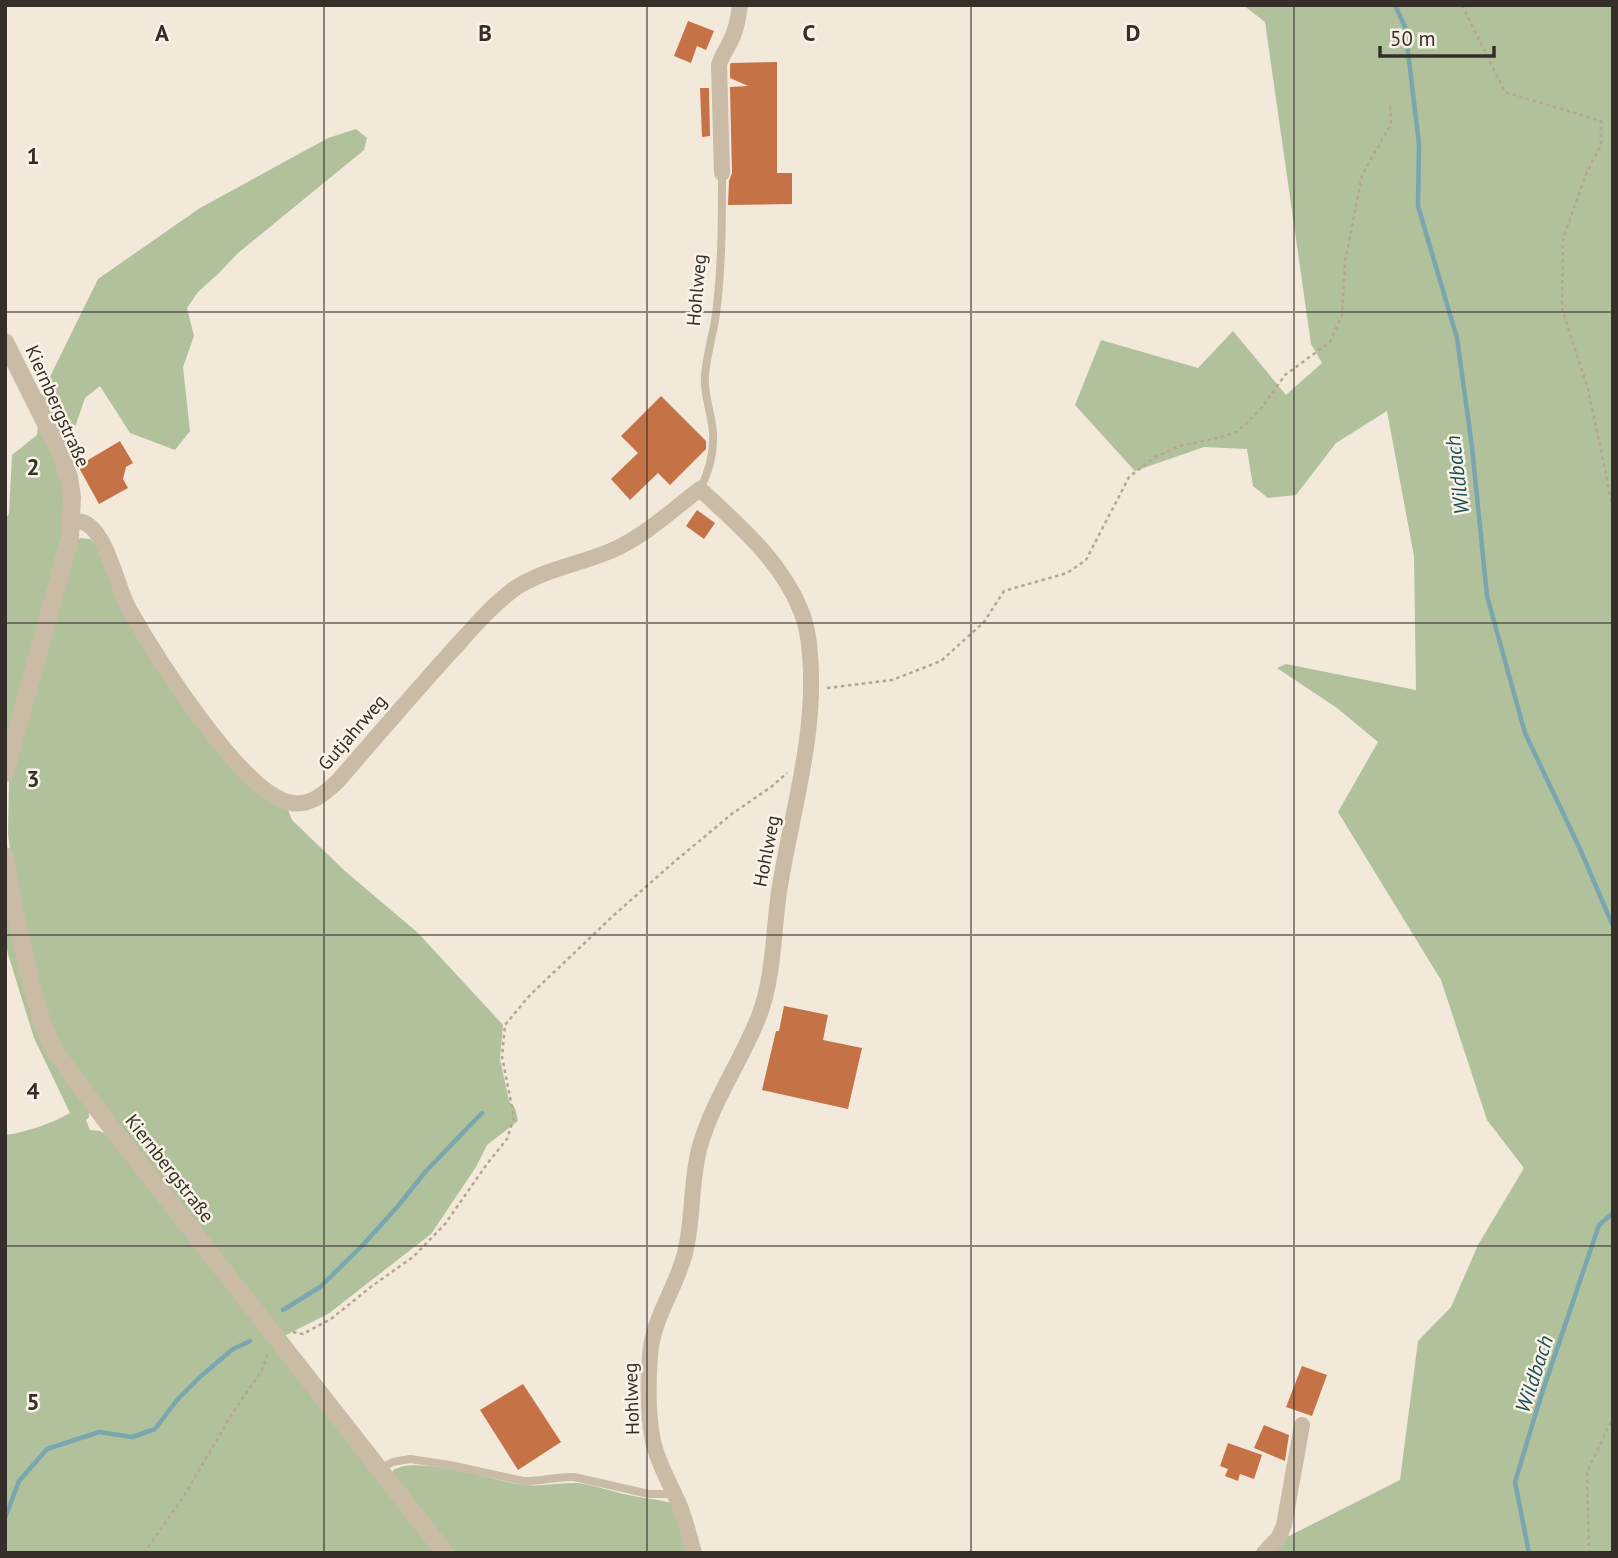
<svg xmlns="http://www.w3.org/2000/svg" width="1618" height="1558" viewBox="0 0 1618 1558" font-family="'PT Sans',sans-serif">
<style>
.green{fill:#b0c19b}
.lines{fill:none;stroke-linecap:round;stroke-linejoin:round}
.stream{stroke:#7aa7af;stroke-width:4.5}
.building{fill:#c57246}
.path{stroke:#b6a591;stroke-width:2.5;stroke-dasharray:3.5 3.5;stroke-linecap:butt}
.service{stroke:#cabba7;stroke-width:8}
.minor{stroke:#cabba7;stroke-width:16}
.tertiary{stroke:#cabba7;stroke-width:18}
.grid{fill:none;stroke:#362e28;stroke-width:2;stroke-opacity:0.55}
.labels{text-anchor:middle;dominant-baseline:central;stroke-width:5;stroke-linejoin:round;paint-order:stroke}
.street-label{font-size:19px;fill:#362e28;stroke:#f9f3e8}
.water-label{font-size:21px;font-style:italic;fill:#1d4e58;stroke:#f9f3e8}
.grid-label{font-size:23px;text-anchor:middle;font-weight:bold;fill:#362e28;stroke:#f9f3e8;stroke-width:5;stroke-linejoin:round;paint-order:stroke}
</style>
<rect width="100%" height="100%" fill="#f2e9db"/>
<g class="green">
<polygon points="1243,5 1613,5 1613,1553 1265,1553 1285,1538 1400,1480 1418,1341 1451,1307 1478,1245 1524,1168 1487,1120 1441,980 1338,812 1378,742 1337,708 1277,668 1286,664 1416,690 1414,556 1387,411 1336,443 1296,495 1268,498 1253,486 1247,449 1204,447 1135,471 1075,405 1101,340 1198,368 1233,331 1286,395 1322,363 1311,344 1265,22"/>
<polygon points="356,129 367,138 364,150 238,253 218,274 198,292 187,308 194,336 183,367 190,431 175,450 130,433 100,386 85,398 73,433 56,449 65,479 65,524 5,743 5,520 9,514 12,455 37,435 41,395 98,279 200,208 328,138"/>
<path d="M81,538L90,539L98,547L192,713L287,807L292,820L345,871L418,933L503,1025L500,1059L509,1101L515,1108L518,1121L487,1145L476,1167L431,1234L328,1314L282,1337L392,1474L393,1470C416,1455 490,1479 518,1484C538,1488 557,1482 577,1483C596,1485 615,1493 634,1496C647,1499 659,1499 671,1503L689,1553H5V1135C28,1132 50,1124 70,1113L34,1038L8,954L5,940V894L24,980L89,1112V1117L86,1120L90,1130L100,1131L110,1136L67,1059L45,1012L11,858L8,834L9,781L17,746L77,541Z"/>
</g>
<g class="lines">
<g class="stream">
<polyline points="1395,5 1405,27 1419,144 1418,206 1457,338 1472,447 1487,596 1525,733 1580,849 1613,926"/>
<polyline points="283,1310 320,1287 362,1246 398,1206 426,1171 482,1113"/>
<polyline points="5,1518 19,1481 47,1449 99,1432 132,1437 155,1429 177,1400 201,1376 233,1349 250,1341"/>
<polyline points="1529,1553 1515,1482 1541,1396 1599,1225 1613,1213"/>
</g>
</g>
<g class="building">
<polygon points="688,21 714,31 706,50 697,46 691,63 674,56"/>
<polygon points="777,62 777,173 792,173 792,204 728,205 729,181 732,173 730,87 748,86 730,78 730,65 731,63"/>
<polygon points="700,88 709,88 710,136 702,137"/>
<polygon points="661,396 706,441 706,449 670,485 658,473 630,500 611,479 638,453 621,436"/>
<polygon points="120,441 133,463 126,467 123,479 128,488 99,504 78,466"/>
<polygon points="697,510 715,523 704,539 686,526"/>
<polygon points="784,1006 828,1015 823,1040 862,1048 848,1109 762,1090 776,1031 779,1031"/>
<polygon points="1302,1366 1327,1375 1312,1416 1286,1407"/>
<polygon points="523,1384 561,1442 518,1470 480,1410"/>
<polygon points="1264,1425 1289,1435 1285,1461 1254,1448"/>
<polygon points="1228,1443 1262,1455 1254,1479 1240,1474 1238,1481 1225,1476 1228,1469 1220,1466"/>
</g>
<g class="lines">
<g class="path">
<polyline points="1462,5 1505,92 1601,121 1601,145 1586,174 1563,239 1562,309 1588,389 1613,509"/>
<polyline points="827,688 892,680 941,661 984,622 1004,591 1067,573 1086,560 1129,477 1155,457 1180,446 1213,439 1237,432 1260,410 1285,375 1330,342 1342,315 1345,262 1362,175 1391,124 1390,102"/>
<polyline points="293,1332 303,1334 331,1319 372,1286 413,1257 445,1224 487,1164 507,1139 514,1117 502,1057 505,1025 530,995 614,915 674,862 733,813 771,787 787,773"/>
<polyline points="144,1553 184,1496 235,1409 261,1372 268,1354"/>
<polyline points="1589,1553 1587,1471 1613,1418"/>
</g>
<g class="service">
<path d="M700,489C709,472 714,452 713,433C712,413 703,395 705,375C707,351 715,329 717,306C722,262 722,217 722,173"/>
<path d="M379,1469L393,1462L410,1459L450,1465L523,1481C540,1482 557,1476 574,1477L649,1494H674"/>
</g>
<g class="minor">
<path d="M722,173L719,65C721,57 725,52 729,44C736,32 738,19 740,5"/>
<path d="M72,521C77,521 82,521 87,524C108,537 117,587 129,609C154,653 242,795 292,803C311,806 325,793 338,781C375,738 412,695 450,653C470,631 490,607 514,589C544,569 581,564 613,550C646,535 671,511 700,489C738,525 781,560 801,611C807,625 809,640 810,655C817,735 791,814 779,892C773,933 774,977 759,1016C742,1060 713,1100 700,1146C690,1181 694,1218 685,1253C676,1289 653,1317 650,1355C648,1383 647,1413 653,1441C658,1465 672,1486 681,1509C686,1523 690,1538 694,1553"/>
<polyline points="1264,1553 1279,1537 1284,1525 1302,1425"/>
</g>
<g class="tertiary">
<polyline points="5,342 60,452 69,477 72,497 70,539 5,773"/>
<polyline points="5,856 13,902 32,988 42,1022 54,1050 104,1118 445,1553"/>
</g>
</g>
<path class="grid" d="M324,5V1553M647,5V1553M971,5V1553M1294,5V1553M5,312H1613M5,623H1613M5,935H1613M5,1246H1613"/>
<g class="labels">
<g class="street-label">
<text transform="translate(696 290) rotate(-85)">Hohlweg</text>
<text transform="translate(58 406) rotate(66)">Kiernbergstraße</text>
<text transform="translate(352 732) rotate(-49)">Gutjahrweg</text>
<text transform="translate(766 851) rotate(-79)">Hohlweg</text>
<text transform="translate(170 1168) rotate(52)">Kiernbergstraße</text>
<text transform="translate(631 1399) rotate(-92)">Hohlweg</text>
</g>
<g class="water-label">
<text transform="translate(1457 475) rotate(-97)">Wildbach</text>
<text transform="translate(1534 1374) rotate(-72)">Wildbach</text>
</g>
</g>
<g class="grid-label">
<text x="162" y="41">A</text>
<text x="485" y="41">B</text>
<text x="809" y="41">C</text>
<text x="1133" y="41">D</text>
<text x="33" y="164">1</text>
<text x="33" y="475">2</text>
<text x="33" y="787">3</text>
<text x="33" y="1099">4</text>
<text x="33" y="1410">5</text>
</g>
<rect width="1618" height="1558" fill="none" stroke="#362e28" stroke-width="14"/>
<path d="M1380 46v10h114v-10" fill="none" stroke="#362e28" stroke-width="3.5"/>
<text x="1390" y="46" font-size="21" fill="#362e28" stroke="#f9f3e8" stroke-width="5" paint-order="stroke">50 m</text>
</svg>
